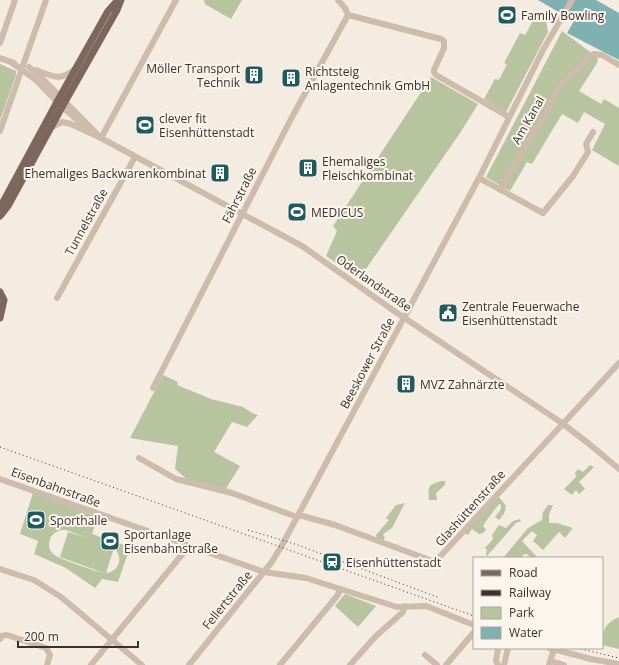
<svg xmlns="http://www.w3.org/2000/svg" width="619" height="665" viewBox="0 0 619 665" font-family="'Open Sans',sans-serif">
<style>
.green{fill:#b8c4a0;fill-rule:evenodd}
.water{fill:#7fb0b2}
.lines{fill:none;stroke-linecap:round;stroke-linejoin:round}
.minor{stroke:#cdbbac;stroke-width:6}
.major{stroke:#7d675c;stroke-width:7}
.rail{stroke:#3b302b;stroke-width:1;stroke-dasharray:1 3;stroke-linecap:butt}
.labels{text-anchor:middle;dominant-baseline:central;stroke-width:4;stroke-linejoin:round;paint-order:stroke}
.poi-label{font-size:12px;fill:#3b302b;stroke:#fbf5ee;text-anchor:start}
.street-label{font-size:12px;fill:#3b302b;stroke:#fbf5ee}
</style>
<rect width="100%" height="100%" fill="#f4ebe1"/>
<g class="green">
<polygon points="204,0 242,0 231,19 205,4"/>
<polygon points="538,12 545,14 548,32 506,112 484,99 495,79 499,80 507,64 504,63 520,33 525,35"/>
<polygon points="562,31 598,58 597,63 579,91 601,104 604,99 619,108 619,166 592,150 605,124 584,112 578,123 562,114 532,164 527,162 510,191 486,177"/>
<polygon points="0,64 16,71 16,75 0,120"/>
<polygon points="431,77 478,104 460,133 359,279 326,256 337,231 333,226"/>
<polygon points="163,375 178,382 177,385 211,399 243,407 252,413 258,415 247,427 232,422 214,452 240,466 225,490 189,481 175,469 178,446 130,438"/>
<polygon points="590,465 594,467 579,482 585,489 579,494 576,490 572,495 564,489 576,477 575,473 578,469 583,472"/>
<path d="M441,481H446L444,486L436,493L437,500H429C428,486 428,485 441,481Z"/>
<path d="M33,493L98,517L92,534L130,547L118,582L102,579L95,588L66,568L34,554L38,541L20,534ZM62,530H66L88,538L68,532L60,557L104,573C95,571 59,559 53,554C49,550 48,545 50,539C52,534 56,531 62,530ZM114,548C124,557 119,572 106,573Z"/>
<polygon points="499,497 506,506 504,514 499,520 495,517 501,509 501,505 499,504 486,521 483,526 486,530 483,533 479,534 472,529 468,535 464,533"/>
<polygon points="405,503 392,528 383,534 385,538 382,541 377,538 376,535 389,520 386,518 396,505"/>
<polygon points="548,505 553,505 549,515 549,523 557,523 573,528 565,538 559,532 543,550 533,541 537,535 532,531 522,541 538,558 531,558 527,554 524,554 521,558 503,558 528,528 542,520 543,512"/>
<polygon points="520,519 521,521 516,523 487,556 486,554 487,550 485,548 493,539 492,535 499,525 506,528 513,521"/>
<polygon points="345,594 376,606 358,627 335,606"/>
<path d="M619,617V649L602,645C602,631 605,623 619,617Z"/>
</g>
<polygon class="water" points="538,0 596,0 619,13 619,60 567,33 574,21"/>
<g class="lines">
<g class="minor">
<polyline points="348,15 441,39 444,41 444,48 434,70 434,72 436,75 509,117"/>
<polyline points="0,43 15,0"/>
<polyline points="0,58 14,63"/>
<polyline points="11,62 36,80 57,102 85,127"/>
<polyline points="29,67 39,75 98,135"/>
<path d="M36,70C52,76 60,82 75,69"/>
<polyline points="52,127 62,122 71,124 101,138 302,246 397,313 559,421 588,443 619,469"/>
<polyline points="0,131 46,0"/>
<polyline points="101,138 176,0"/>
<polyline points="479,178 543,213 573,176 588,152 586,144 593,132"/>
<polyline points="500,190 534,132 546,114 558,87 579,68 588,56 595,54 602,55 619,65"/>
<polyline points="57,298 135,157"/>
<polyline points="153,388 292,117 348,15 345,8 338,0"/>
<polyline points="139,458 176,479 232,493 297,517"/>
<polyline points="0,479 264,572 306,578 397,607 426,606 474,625"/>
<polyline points="299,515 335,525 435,562 619,363"/>
<polyline points="0,569 34,580 61,597 142,665"/>
<polyline points="0,639 1,636 7,635 46,648 50,655 47,665"/>
<polyline points="498,648 496,661 498,665"/>
<polyline points="549,648 591,659 619,664"/>
<polyline points="425,655 437,665"/>
<polyline points="551,661 564,665"/>
<polyline points="91,665 189,546"/>
<polyline points="189,665 271,563 281,547 479,178 543,50 572,0"/>
<polyline points="280,665 337,596 341,589"/>
<polyline points="350,665 376,636 403,612 405,606"/>
<polyline points="446,665 474,632"/>
<polyline points="504,665 508,648"/>
<polyline points="549,665 554,649"/>
</g>
<g class="major">
<polyline points="0,214 3,202 57,102 108,11 118,0"/>
<polyline points="0,216 8,206 62,107 117,10 121,0"/>
<polyline points="0,292 4,300 0,318"/>
</g>
<g class="rail">
<polyline points="0,447 474,616"/>
<polyline points="248,530 295,544 440,598"/>
<polyline points="577,648 619,658"/>
</g>
</g>
<defs>
<symbol id="stadium-square" viewBox="-11 -11 22 22"><rect x="-9" y="-9" width="18" height="18" rx="4" fill="#1f5a5e" stroke="#fbf5ee"/><path d="M0-5a6.5 5 0 1 0 0 10a6.5 5 0 1 0 0-10ZM-3.5-1.8h7v3.6h-7Z" fill="#fff"/></symbol>
<symbol id="building-square" viewBox="-11 -11 22 22"><rect x="-9" y="-9" width="18" height="18" rx="4" fill="#1f5a5e" stroke="#fbf5ee"/><path d="M-4-6H4V6H1V3H-1V6H-4ZM-2.5-4.3h1.7v1.8h-1.7ZM.8-4.3h1.7v1.8H.8ZM-2.5-1h1.7V.8h-1.7ZM.8-1h1.7V.8H.8Z" fill="#fff"/></symbol>
<symbol id="civic-square" viewBox="-11 -11 22 22"><rect x="-9" y="-9" width="18" height="18" rx="4" fill="#1f5a5e" stroke="#fbf5ee"/><path d="M-.6-6.5H3V-4.5H.6V-3L4-1V1h2V6H-6V1h2V-1L-.6-3ZM-1.2 2.5V6h2.4V2.5Z" fill="#fff"/></symbol>
<symbol id="station-square" viewBox="-11 -11 22 22"><rect x="-9" y="-9" width="18" height="18" rx="4" fill="#1f5a5e" stroke="#fbf5ee"/><path d="M-3-6H3Q5-6 5-4V2Q5 4 3 4L4.5 6H3L1.5 4h-3L-3 6H-4.5L-3 4Q-5 4-5 2V-4Q-5-6-3-6ZM-3.5-4v3h7v-3ZM-3.5 1v1.5H-2V1ZM2 1v1.5H3.5V1Z" fill="#fff"/></symbol>
</defs>
<g fill-rule="evenodd">
<use href="#stadium-square" x="496" y="4" width="22" height="22"/>
<use href="#building-square" x="243" y="64" width="22" height="22"/>
<use href="#building-square" x="280" y="67" width="22" height="22"/>
<use href="#stadium-square" x="134" y="114" width="22" height="22"/>
<use href="#building-square" x="297" y="157" width="22" height="22"/>
<use href="#building-square" x="209" y="162" width="22" height="22"/>
<use href="#stadium-square" x="286" y="201" width="22" height="22"/>
<use href="#civic-square" x="437" y="302" width="22" height="22"/>
<use href="#building-square" x="395" y="373" width="22" height="22"/>
<use href="#stadium-square" x="25" y="509" width="22" height="22"/>
<use href="#stadium-square" x="99" y="530" width="22" height="22"/>
<use href="#station-square" x="321" y="551" width="22" height="22"/>
</g>
<g class="labels">
<g class="poi-label">
<text x="521" y="15">Family Bowling</text>
<text x="240" y="68" text-anchor="end">Möller Transport<tspan x="240" dy="14">Technik</tspan></text>
<text x="305" y="71">Richtsteig<tspan x="305" dy="14">Anlagentechnik GmbH</tspan></text>
<text x="159" y="118">clever fit<tspan x="159" dy="14">Eisenhüttenstadt</tspan></text>
<text x="322" y="161">Ehemaliges<tspan x="322" dy="14">Fleischkombinat</tspan></text>
<text x="206" y="173" text-anchor="end">Ehemaliges Backwarenkombinat</text>
<text x="311" y="212">MEDICUS</text>
<text x="462" y="306">Zentrale Feuerwache<tspan x="462" dy="14">Eisenhüttenstadt</tspan></text>
<text x="420" y="384">MVZ Zahnärzte</text>
<text x="50" y="520">Sporthalle</text>
<text x="124" y="534">Sportanlage<tspan x="124" dy="14">Eisenbahnstraße</tspan></text>
<text x="346" y="562">Eisenhüttenstadt</text>
</g>
<g class="street-label">
<text transform="translate(528 120) rotate(-60)">Am Kanal</text>
<text transform="translate(239 195) rotate(-63)">Fährstraße</text>
<text transform="translate(86 222) rotate(-61)">Tunnelstraße</text>
<text transform="translate(374 283) rotate(35)">Oderlandstraße</text>
<text transform="translate(367 363) rotate(-62)">Beeskower Straße</text>
<text transform="translate(56 487) rotate(20)">Eisenbahnstraße</text>
<text transform="translate(470 508) rotate(-48)">Glashüttenstraße</text>
<text transform="translate(227 600) rotate(-51)">Fellertstraße</text>
</g>
</g>
<rect x="473" y="557" width="130" height="92" fill="#fbf5ee" stroke="#aea6a0"/>
<rect x="481" y="570" width="20" height="6" fill="#7d675c" stroke="#aea6a0"/>
<text x="509" y="577" font-size="12" fill="#3b302b">Road</text>
<rect x="481" y="590" width="20" height="6" fill="#3b302b" stroke="#aea6a0"/>
<text x="509" y="597" font-size="12" fill="#3b302b">Railway</text>
<rect x="481" y="607" width="20" height="12" fill="#b8c4a0" stroke="#aea6a0"/>
<text x="509" y="617" font-size="12" fill="#3b302b">Park</text>
<rect x="481" y="627" width="20" height="12" fill="#7fb0b2" stroke="#aea6a0"/>
<text x="509" y="637" font-size="12" fill="#3b302b">Water</text>
<path d="M18 641v6h120v-6" fill="none" stroke="#3b302b" stroke-width="2"/>
<text x="24" y="641" font-size="12" fill="#3b302b" stroke="#fbf5ee" stroke-width="3" paint-order="stroke">200 m</text>
</svg>
